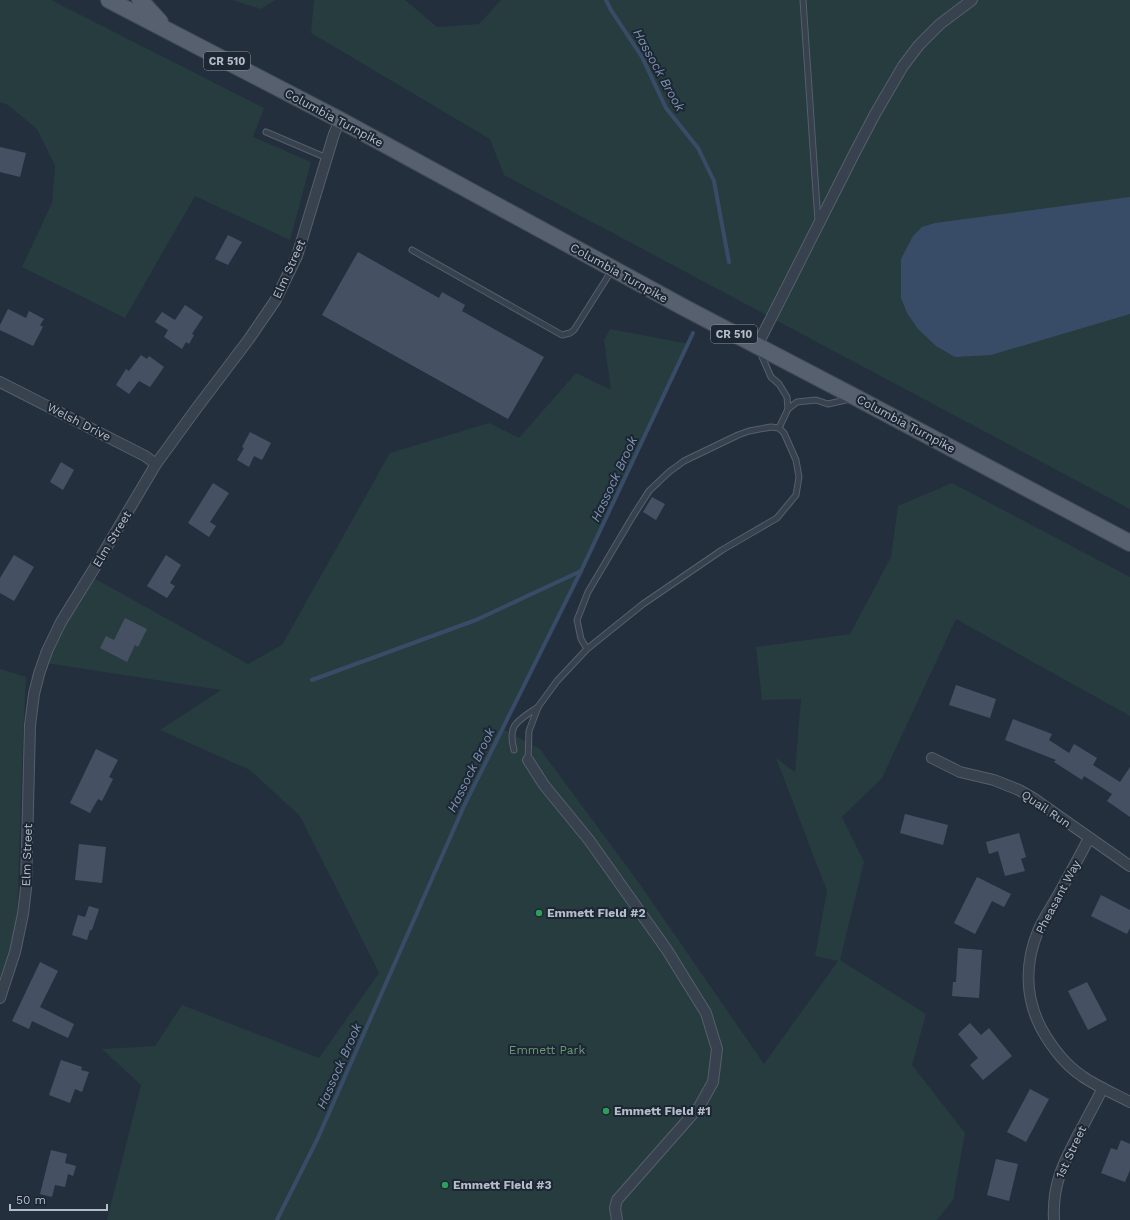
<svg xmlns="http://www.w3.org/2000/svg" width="1130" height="1220" viewBox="0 0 1130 1220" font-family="'Work Sans',sans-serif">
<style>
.green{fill:#263c3f}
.water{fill:#394c67}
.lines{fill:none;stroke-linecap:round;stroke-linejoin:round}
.stream{stroke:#394c67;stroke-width:4}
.building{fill:#455162}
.lane-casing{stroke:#565f6c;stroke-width:7}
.street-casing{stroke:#565f6c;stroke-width:12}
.primary-casing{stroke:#414a57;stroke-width:18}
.lane{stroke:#38414e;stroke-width:5}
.street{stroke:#38414e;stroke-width:10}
.primary{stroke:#56606e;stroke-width:16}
.leisure-dot{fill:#2e9e5b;stroke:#1d2633;stroke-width:1.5}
.labels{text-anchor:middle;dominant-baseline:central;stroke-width:4;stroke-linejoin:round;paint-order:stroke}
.shield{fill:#1d2633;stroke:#878f9c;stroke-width:1}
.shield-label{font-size:11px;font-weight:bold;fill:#b4bcc9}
.street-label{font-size:12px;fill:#b4bcc9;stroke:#1d2633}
.poi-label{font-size:12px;font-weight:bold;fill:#b4bcc9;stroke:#1d2633;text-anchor:start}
.park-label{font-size:12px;fill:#6b9a76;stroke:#1d2633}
.water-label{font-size:13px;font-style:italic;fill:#7c92b1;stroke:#1d2633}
</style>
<rect width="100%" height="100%" fill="#242f3e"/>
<g class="green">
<polygon points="0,0 51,0 264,108 253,137 311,162 290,240 195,196 125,318 22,267 52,203 55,166 37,129 8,105 0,102"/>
<polygon points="232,0 275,0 261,9"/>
<polygon points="314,0 405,0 437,27 479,24 501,0 1130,0 1130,509 504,175 490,139 311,33"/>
<polygon points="610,329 689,344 538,656 501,728 540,749 639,883 764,1064 838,961 815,956 827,891 776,758 795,772 801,699 762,700 756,647 850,634 891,557 898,506 952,483 1130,577 1130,716 956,619 882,778 842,817 864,862 840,960 926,1014 912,1065 965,1133 953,1200 937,1220 107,1220 141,1085 102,1049 155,1046 182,1005 319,1058 379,973 300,816 250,770 160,730 221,690 46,663 66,618 92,577 248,664 282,645 390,453 489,423 519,438 576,373 611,390 604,340"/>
<polygon points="0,669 26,677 23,737 16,954 0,1001"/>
</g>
<polygon class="water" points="1130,197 1130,314 991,355 955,357 936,346 918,329 907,313 901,298 901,259 913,236 922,227 935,223"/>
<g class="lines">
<g class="stream">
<polyline points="606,0 611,10 642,57 666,108 698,148 714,181 729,262"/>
<polyline points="312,680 476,620 581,571"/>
<polyline points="277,1220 317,1140 464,806 581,571 693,333"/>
</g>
</g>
<g class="building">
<polygon points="0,147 26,153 20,177 0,172"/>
<polygon points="228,235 242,242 228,265 215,259"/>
<polygon points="358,252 439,298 442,292 465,305 462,311 544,357 508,419 322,315"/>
<polygon points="185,305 203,317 192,334 194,335 189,344 186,342 182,349 164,337 168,330 155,322 162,312 175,320"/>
<polygon points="8,309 26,318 29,311 44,319 40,325 43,327 33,346 0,330 0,325"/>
<polygon points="141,355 147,359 149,356 164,367 150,387 139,381 129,394 116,385 126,369 129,371"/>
<polygon points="250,432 271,443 262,460 254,456 249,467 237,460 244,448 242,447"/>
<polygon points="61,462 74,470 63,490 50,482"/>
<polygon points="213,483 229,493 210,522 216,526 209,537 188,523"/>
<polygon points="652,497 665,504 656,520 643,512"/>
<polygon points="14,555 34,567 14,601 0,593 0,578"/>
<polygon points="166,555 181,565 170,583 175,586 167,598 147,586"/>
<polygon points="125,618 147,629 138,647 135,645 127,662 100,648 106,636 114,640"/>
<polygon points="956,685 996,699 990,718 949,705"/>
<polygon points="1013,719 1052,734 1049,740 1069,753 1074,744 1097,758 1093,765 1120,782 1130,767 1130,817 1107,801 1112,794 1084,776 1082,780 1054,762 1056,760 1005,740"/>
<polygon points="96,749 118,760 109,777 113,779 102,801 98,799 90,813 70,803"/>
<polygon points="905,814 948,825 943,845 900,833"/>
<polygon points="1019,833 1026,857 1021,859 1025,871 1005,876 998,851 989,854 986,842"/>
<polygon points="79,844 106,847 102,883 75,880"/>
<polygon points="977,877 1011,894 1004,907 992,901 975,934 954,923"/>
<polygon points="1101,895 1130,910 1130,928 1127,934 1091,916"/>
<polygon points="89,906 99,909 92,930 90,930 87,940 72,935 78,915 85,917"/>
<polygon points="958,948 982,950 979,998 952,996 953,982 956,982"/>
<polygon points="40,962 58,971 40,1007 74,1024 68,1038 32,1021 29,1029 12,1021"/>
<polygon points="1087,982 1107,1020 1088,1030 1068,991"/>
<polygon points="970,1023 981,1035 989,1028 1012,1056 983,1080 970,1065 978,1058 958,1034"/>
<polygon points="61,1060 82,1067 81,1070 89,1072 82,1092 75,1089 70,1103 49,1095"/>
<polygon points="1030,1089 1049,1099 1026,1142 1007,1132"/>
<polygon points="1121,1140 1130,1144 1130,1170 1125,1182 1101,1173 1111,1148 1117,1150"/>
<polygon points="51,1150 67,1154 65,1163 76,1166 73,1176 68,1174 65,1187 55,1185 52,1197 40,1194"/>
<polygon points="996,1159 1018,1164 1009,1201 987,1195"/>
</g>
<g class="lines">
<defs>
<g id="lane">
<polyline points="803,0 818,222"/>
<polyline points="266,132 327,158"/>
<polyline points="412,250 562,335 570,333 574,330 612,270"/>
<polyline points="760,352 771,377 779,384 787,397 788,409"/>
<polyline points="779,428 788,409 797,402 816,400 828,404 850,399"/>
<path d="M514,750C507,724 518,721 538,707"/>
<polyline points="528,760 529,731 538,707 557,681 587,649 643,604 722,550 777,518 796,495 799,477 796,460 784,433 779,428 771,427 749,431 738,435 684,461 669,472 649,491 633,516 588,592 577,620 581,639 587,649"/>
</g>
<g id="street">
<polyline points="757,346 853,156 875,114 903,66 919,45 940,24 972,0"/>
<polyline points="0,382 145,456 156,464"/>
<polyline points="932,758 960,772 994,780 1019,790 1033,798 1130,866"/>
<polyline points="528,760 544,785 589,840 667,950 706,1013 717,1049 713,1082 699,1107 617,1200 615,1208 617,1220"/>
<path d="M1089,838C1079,858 1068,877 1057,897C1051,908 1043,919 1038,931C1025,963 1025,997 1041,1028C1051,1046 1064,1064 1082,1076C1096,1086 1115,1094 1130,1102"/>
<polyline points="0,998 15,952 23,914 26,888 30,725 34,694 39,674 47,651 61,622 95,567 156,464 196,409 249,339 275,301 297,256 334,134 340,120"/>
<path d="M1054,1220C1052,1185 1063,1164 1078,1135C1087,1119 1095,1103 1103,1088"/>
</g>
<g id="primary">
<polyline points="109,0 340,120 685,308 857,398 1130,543"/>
<polyline points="140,0 160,22"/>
</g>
</defs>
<use href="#lane" class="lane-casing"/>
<use href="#street" class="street-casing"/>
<use href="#primary" class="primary-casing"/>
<use href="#lane" class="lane"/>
<use href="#street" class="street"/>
<use href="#primary" class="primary"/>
</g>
<g class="leisure-dot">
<circle cx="539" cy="913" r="4"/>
<circle cx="606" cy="1111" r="4"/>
<circle cx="445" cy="1185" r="4"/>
</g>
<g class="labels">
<g class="shield">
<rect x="204" y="52" width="46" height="18" rx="3"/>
<rect x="711" y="325" width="46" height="18" rx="3"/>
</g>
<g class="shield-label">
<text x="227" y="61">CR 510</text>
<text x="734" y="334">CR 510</text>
</g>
<g class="street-label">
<text transform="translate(334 118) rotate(28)">Columbia Turnpike</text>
<text transform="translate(289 269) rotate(-66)">Elm Street</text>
<text transform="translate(619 273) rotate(29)">Columbia Turnpike</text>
<text transform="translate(79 422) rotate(27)">Welsh Drive</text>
<text transform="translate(906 424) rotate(28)">Columbia Turnpike</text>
<text transform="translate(112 539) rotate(-59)">Elm Street</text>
<text transform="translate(1046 809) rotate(34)">Quail Run</text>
<text transform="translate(27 855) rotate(-88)">Elm Street</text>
<text transform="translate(1058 897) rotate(-62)">Pheasant Way</text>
<text transform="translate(1071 1152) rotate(-65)">1st Street</text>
</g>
<g class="poi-label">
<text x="547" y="913">Emmett Field #2</text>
<text x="614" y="1111">Emmett Field #1</text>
<text x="453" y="1185">Emmett Field #3</text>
</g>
<g class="park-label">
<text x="547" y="1050">Emmett Park</text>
</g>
<g class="water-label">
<text transform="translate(659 70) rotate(61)">Hassock Brook</text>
<text transform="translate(614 479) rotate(-65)">Hassock Brook</text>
<text transform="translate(471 770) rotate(-64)">Hassock Brook</text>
<text transform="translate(339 1066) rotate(-66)">Hassock Brook</text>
</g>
</g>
<path d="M10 1204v6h97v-6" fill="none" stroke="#b4bcc9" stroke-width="2"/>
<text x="16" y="1204" font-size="12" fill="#b4bcc9" stroke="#1d2633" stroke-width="3" paint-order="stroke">50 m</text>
</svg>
